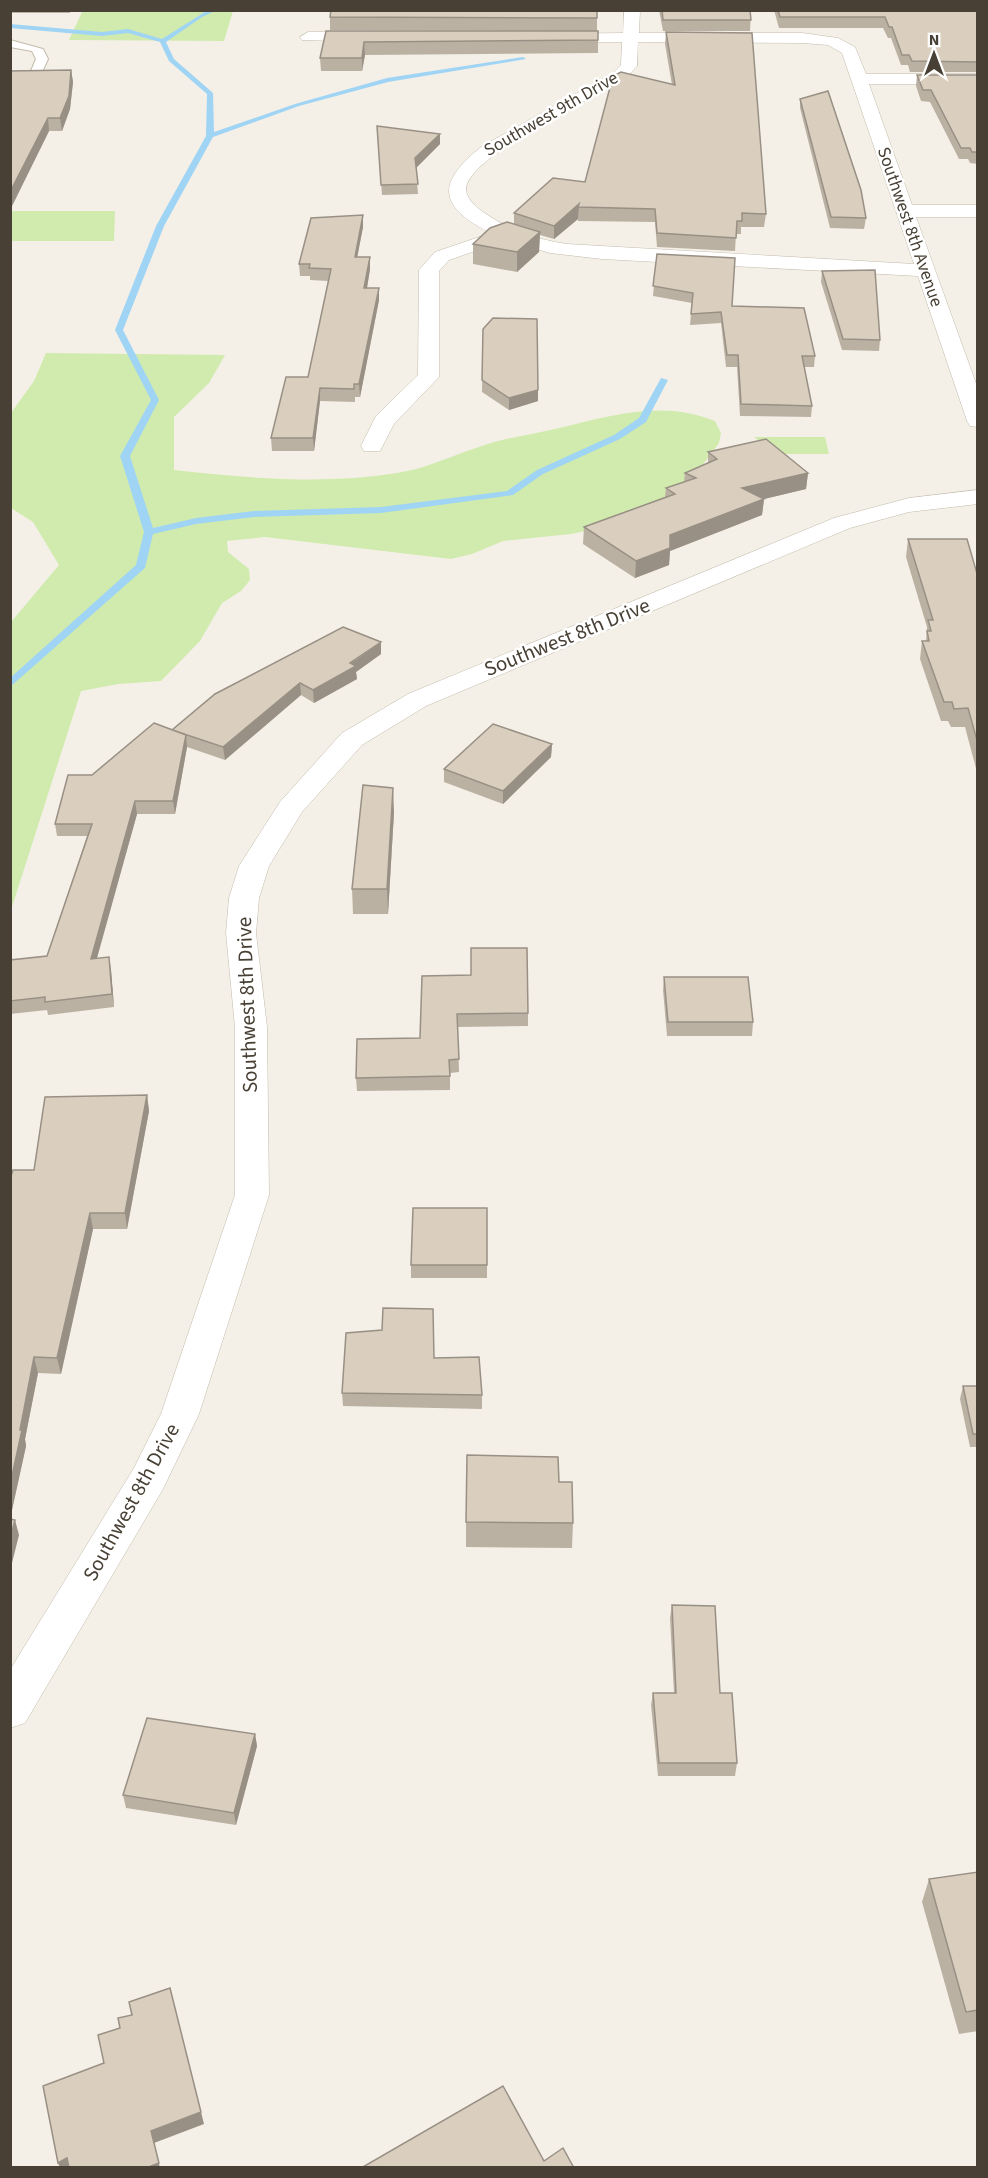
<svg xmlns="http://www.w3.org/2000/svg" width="988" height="2178" viewBox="0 0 988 2178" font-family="'Source Sans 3',sans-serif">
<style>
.green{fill:#d0ebad}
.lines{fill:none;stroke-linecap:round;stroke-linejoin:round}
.stream{fill:#a0d4f5;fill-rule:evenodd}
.service-casing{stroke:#c3bbac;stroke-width:2}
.minor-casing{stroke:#c3bbac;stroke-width:1}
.service{fill:#fff;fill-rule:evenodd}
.minor{fill:#fff;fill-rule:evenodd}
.wall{fill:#bbb1a3}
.shaded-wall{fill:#999085}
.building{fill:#dacebe;stroke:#999085;stroke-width:1.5}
.labels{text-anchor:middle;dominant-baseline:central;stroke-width:5;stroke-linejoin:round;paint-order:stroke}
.far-street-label{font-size:18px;fill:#484035;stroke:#fff}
.street-label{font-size:21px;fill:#484035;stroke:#fff}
</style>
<rect width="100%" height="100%" fill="#f4f0e7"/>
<g class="green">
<polygon points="83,10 233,10 233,11 224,41 69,40"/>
<polygon points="11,211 115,211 114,241 11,241"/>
<path d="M46,353L225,355L209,383L174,417V470C248,478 323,485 397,473C425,469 453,455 479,447C504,438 530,435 555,429C608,416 662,399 715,421L721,433L719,443L701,467L688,493L605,527L571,534L503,541L472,554L451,559L265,537L227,541L228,552L249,569L250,580L241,591L222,603L200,641L161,681L118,684L81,691L11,910V622L59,565L33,522L11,508V413L34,381Z"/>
<polygon points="754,437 825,437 829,454 776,454"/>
</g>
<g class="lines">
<polygon class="stream" points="208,10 217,10 202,17 166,42 174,59 213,93 214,132 295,104 387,78 523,57 526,59 388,82 299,106 213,137 164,226 123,330 159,400 130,456 153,528 196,518 254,511 381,507 507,491 537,470 614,435 639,418 661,378 668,380 646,422 620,439 543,474 513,495 381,513 254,517 196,524 153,534 145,568 10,687 10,678 136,565 144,532 120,456 151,400 115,330 156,226 206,136 207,94 169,61 160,42 128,33 102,36 10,28 10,24 102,32 128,29 162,39"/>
<defs>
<polygon id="service" points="10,40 43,49 48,59 38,81 28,78 36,59 32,51 10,47"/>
<g id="minor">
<path d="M624,10H640L639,33H802L838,38L855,47L866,74H978V84H869L912,205H978V217H916L978,389V427L970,426L967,421L918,276L602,259L550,253L507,240L449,260L439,271V377L394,424L380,451H364L361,446L376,416L418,375L419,270L435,252L491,233C438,207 436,183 481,147L613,73L621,65L622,42H552L544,37L546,34L623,33ZM638,42L802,43L828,45L842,53L914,264L567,244C538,240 510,230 486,214C478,209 467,200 466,190C464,158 597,96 625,79L637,66Z"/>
<polygon points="308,32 369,32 377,37 369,42 302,40 300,37"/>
<polygon points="978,490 978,504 909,512 850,528 426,706 362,745 302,812 269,866 259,898 256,933 267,1027 269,1195 199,1414 163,1489 25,1723 10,1728 10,1670 134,1468 161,1414 235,1195 235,1027 226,933 229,898 239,866 280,802 342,733 408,694 834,518 909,498"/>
</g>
</defs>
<use href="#service" class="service-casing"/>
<use href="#minor" class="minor-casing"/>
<use href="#service" class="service"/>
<use href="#minor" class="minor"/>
</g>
<g class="wall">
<polygon points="10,10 71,10 70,13 10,13"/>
<polygon points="597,10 597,31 330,30 330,17"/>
<polygon points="659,10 762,10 751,12 750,31 663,31"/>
<polygon points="774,10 978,10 978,72 910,72 908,65 901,65 891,38 888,38 883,28 779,28"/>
<polygon points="326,31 598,40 598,53 365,55 362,71 321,71 320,58"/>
<polygon points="666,32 766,214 764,227 741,227 741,234 736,234 735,251 657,247 655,222 578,221 578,219 554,239 540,235 539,252 517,272 473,264 473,244 514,224 514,213 585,182 672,85 665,44"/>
<polygon points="71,70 73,82 70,109 62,131 49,131 10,210 10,71"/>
<polygon points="917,75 978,75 978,164 970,163 968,159 959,159 930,102 921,101 916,86"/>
<polygon points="800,99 866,218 864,229 830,228 800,108"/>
<polygon points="377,126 440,144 416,168 418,194 382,195"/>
<polygon points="363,215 363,227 357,257 370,269 367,288 379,300 360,397 355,397 355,402 320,401 314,451 272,451 271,438 308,377 328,281 310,280 310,276 300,276 299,264"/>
<polygon points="657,254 732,306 815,356 814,367 804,367 812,406 811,417 740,416 737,367 726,367 721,323 690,325 692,303 653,296"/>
<polygon points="822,271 880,340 879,351 842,350 821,282"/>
<polygon points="483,329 538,401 509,410 482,392"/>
<polygon points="708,452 808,473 806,489 764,499 762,515 670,551 669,565 635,578 583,544 584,527 665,497 666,488 684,482 685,473 708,464"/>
<polygon points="908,539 978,577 978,776 965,727 951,727 948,721 941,721 920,659 922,641 926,641 927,627 906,557"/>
<polygon points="381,654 356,672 357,679 314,703 301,695 225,760 187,747 175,814 137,814 97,958 111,970 114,1007 48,1015 47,1010 10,1014 10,960 47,956 87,836 57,836 55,824 92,775 172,730 215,694"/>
<polygon points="552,744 551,757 503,804 444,782 444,769"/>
<polygon points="394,812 388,914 353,914 352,889"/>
<polygon points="422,976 528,1013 528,1026 458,1027 459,1072 450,1073 450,1090 357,1091 356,1078 420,1038"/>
<polygon points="664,977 753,1022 752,1036 667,1036 663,990"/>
<polygon points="147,1095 149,1111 127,1229 93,1229 61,1374 38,1373 25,1439 26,1446 10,1519 34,1170"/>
<polygon points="487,1208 487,1278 411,1278 411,1265"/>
<polygon points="434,1358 482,1395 482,1409 343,1406 342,1393"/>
<polygon points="963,1386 978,1386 978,1447 970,1447 960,1399"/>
<polygon points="559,1482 573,1523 572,1548 466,1547 466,1522"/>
<polygon points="672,1605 720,1693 737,1763 735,1776 658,1776 651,1705 653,1693 674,1693 670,1618"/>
<polygon points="255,1734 257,1746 236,1825 126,1808 123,1795"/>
<polygon points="978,1872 978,2031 959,2034 922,1902 929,1879"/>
</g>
<g class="shaded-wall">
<polygon points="364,42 365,55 362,71 362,58"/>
<polygon points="71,70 73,82 70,109 62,131 60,118"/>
<polygon points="48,118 49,131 10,210 10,192"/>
<polygon points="440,134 440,144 416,168 415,158"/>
<polygon points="579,204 578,219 554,239 554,226"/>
<polygon points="363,215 363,227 355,269 355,257"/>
<polygon points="540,232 539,252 517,272 517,252"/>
<polygon points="370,257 370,269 365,300 364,288"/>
<polygon points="379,288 379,300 360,397 359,384"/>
<polygon points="320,388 320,401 314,451 313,438"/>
<polygon points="538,390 538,401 509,410 509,398"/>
<polygon points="808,473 806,489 764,499 762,515 670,551 669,565 635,578 636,561 670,535 742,488"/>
<polygon points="381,642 381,654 356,672 357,679 314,703 313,690"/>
<polygon points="300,683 301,695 225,760 223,747"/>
<polygon points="186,735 187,747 175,814 173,801"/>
<polygon points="552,744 551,757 503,804 503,791"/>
<polygon points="393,788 394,812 388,914 387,889"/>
<polygon points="135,801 137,814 93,972 91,959"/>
<polygon points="109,957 111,970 114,1007 112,994"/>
<polygon points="147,1095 149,1111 127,1229 125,1213"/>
<polygon points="90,1213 93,1229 61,1374 57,1358"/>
<polygon points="34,1357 38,1373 25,1439 26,1446 10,1519 10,1485 20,1430"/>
<polygon points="15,1520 19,1535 10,1571 10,1539"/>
<polygon points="255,1734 257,1746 236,1825 234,1813"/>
<polygon points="201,2112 204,2124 154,2143 160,2168 146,2168 151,2131"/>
<polygon points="67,2158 70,2168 60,2168 58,2163"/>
</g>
<g class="building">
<polygon points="331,10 597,10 597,18 330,17"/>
<polygon points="662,10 750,10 751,20 663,20"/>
<polygon points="778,10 978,10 978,62 912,61 909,55 902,55 892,27 889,27 885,17 780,17"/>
<polygon points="326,31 598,31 598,40 364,42 362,58 320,58"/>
<polygon points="666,32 752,33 766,214 742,213 742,221 737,221 736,238 657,233 655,209 578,207 579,204 554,226 514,213 553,178 585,182 613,76 621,72 675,85"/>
<polygon points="71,70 69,96 60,118 48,118 10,192 10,71"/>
<polygon points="917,75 978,75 978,152 972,152 970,148 961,148 931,90 923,90"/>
<polygon points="828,91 861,190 866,218 831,217 800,99"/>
<polygon points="377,126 440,134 415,158 418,184 381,185"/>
<polygon points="363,215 355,257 370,257 364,288 379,288 359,384 354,384 354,389 320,388 313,438 271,438 286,377 308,377 331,269 309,268 310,264 299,264 311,218"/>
<polygon points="507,222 540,232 517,252 473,244 490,228"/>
<polygon points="657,254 735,258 732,306 804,308 815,356 802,356 812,406 741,404 738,355 727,355 721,312 691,314 693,293 653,286"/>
<polygon points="875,270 880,340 843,339 822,271"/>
<polygon points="493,318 537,319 538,390 509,398 482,380 483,329"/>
<polygon points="766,439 808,473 742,488 764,499 670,535 670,548 636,561 584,527 675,494 666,488 696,478 685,473 717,459 708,452"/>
<polygon points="908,539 967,539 978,577 978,744 968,708 954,709 952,702 944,702 922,641 929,641 927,631 931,631 928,620 933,620"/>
<polygon points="343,627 381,642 350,663 356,666 313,690 300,683 223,747 172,730 215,694"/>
<polygon points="154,723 186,735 173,801 135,801 91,959 109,957 112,994 45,1002 45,997 10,1001 10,960 47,956 92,824 55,824 68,775 92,775"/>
<polygon points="493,724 552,744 503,791 444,769"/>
<polygon points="363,785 393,788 387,889 352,889"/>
<polygon points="471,948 527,948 528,1013 457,1014 459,1059 449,1060 450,1076 356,1078 357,1039 420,1038 422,976 471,975"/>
<polygon points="664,977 748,977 753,1022 668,1022"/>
<polygon points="147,1095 125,1213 90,1213 57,1358 34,1357 20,1430 22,1430 10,1485 10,1179 13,1170 34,1170 45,1097"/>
<polygon points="413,1208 487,1208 487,1265 411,1265"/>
<polygon points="383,1308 433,1309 434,1358 479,1357 482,1395 342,1393 346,1333 382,1330"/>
<polygon points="963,1386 978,1386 978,1434 973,1434"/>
<polygon points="467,1455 558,1457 559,1482 572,1482 573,1523 466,1522"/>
<polygon points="10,1519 15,1520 10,1539"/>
<polygon points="672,1605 715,1606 720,1693 732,1693 737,1763 659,1763 653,1693 676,1693"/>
<polygon points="147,1718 255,1734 234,1813 123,1795"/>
<polygon points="978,1872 978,2010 966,2012 929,1879"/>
<polygon points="170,1988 201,2112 151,2131 159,2163 146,2168 69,2168 67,2158 58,2163 43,2086 104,2063 98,2035 120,2028 118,2018 132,2015 129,2002"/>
<polygon points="503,2086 544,2161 563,2148 574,2168 361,2168"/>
</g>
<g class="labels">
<g class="far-street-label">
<text transform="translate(551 114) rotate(-30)">Southwest 9th Drive</text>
<text transform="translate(910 227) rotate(71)">Southwest 8th Avenue</text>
</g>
<g class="street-label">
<text transform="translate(567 637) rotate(-22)">Southwest 8th Drive</text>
<text transform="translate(247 1005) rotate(-92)">Southwest 8th Drive</text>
<text transform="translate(131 1502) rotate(-61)">Southwest 8th Drive</text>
</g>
</g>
<rect width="988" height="2178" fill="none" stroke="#484035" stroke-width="24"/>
<g transform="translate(934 54)" stroke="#ffffff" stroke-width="4.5" paint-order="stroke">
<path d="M0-4.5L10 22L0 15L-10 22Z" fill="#484035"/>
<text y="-9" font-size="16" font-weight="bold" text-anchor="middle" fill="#484035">N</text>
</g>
</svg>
